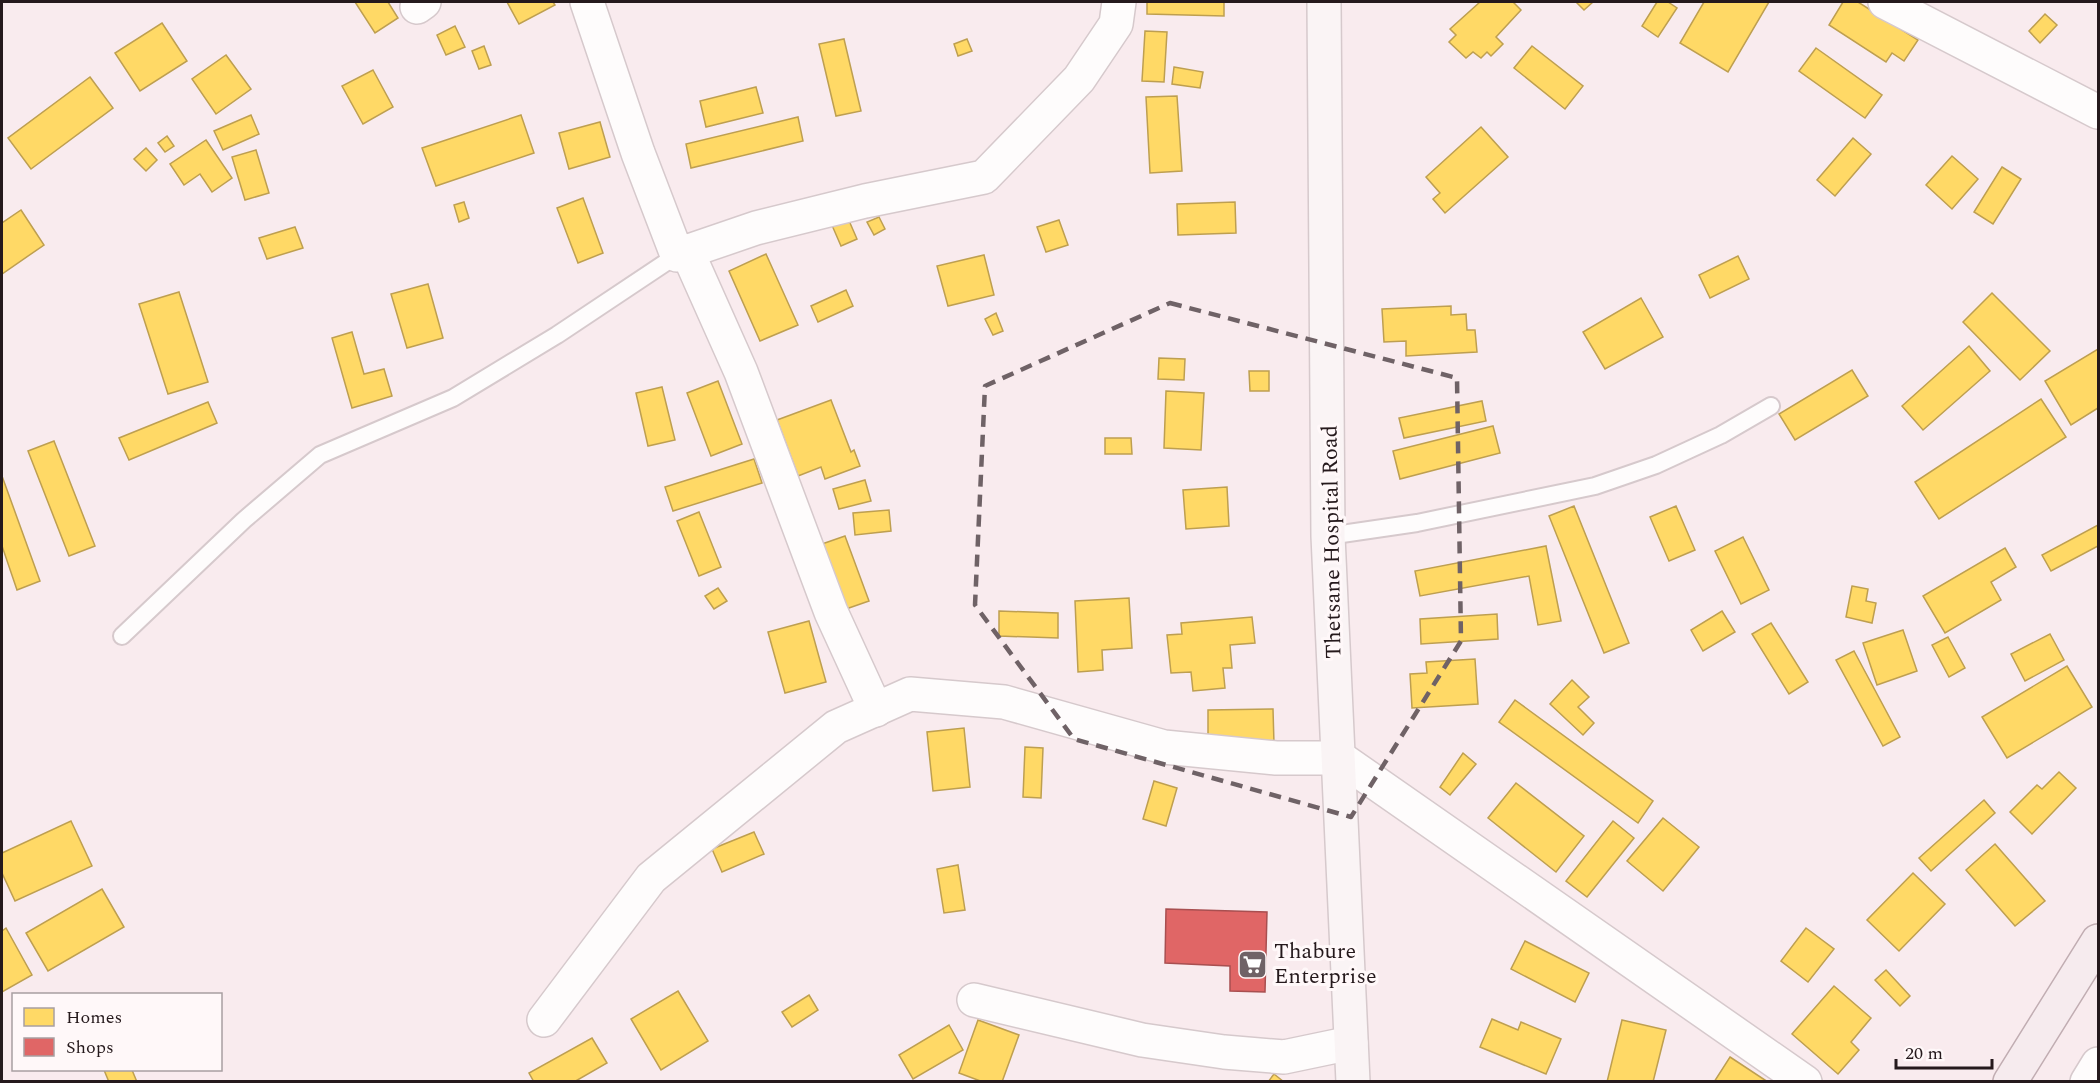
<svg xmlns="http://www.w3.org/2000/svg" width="2100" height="1083" viewBox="0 0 2100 1083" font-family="Spectral,serif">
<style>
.homes{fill:#ffd966;stroke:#be9f50;stroke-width:1.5}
.shops{fill:#e06666;stroke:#a84f50;stroke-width:1.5}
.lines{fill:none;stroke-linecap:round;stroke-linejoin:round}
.service-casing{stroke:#d6c9cc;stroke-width:20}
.minor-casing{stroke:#d6c9cc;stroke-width:36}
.secondary-casing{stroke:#d6c9cc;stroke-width:36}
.primary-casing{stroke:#c1adb2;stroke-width:36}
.service{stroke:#fefcfc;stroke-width:16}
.minor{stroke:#fefcfc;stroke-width:33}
.secondary{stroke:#faf4f5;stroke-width:33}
.primary{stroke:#f6ebee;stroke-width:33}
.marked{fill:none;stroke:#6f6266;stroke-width:4.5;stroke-dasharray:12 8;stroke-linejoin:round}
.labels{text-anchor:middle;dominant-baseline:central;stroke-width:6;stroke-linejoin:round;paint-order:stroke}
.street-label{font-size:22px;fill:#25191c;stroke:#fff8f9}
.poi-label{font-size:22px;fill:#25191c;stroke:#fff8f9;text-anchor:start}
</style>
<rect width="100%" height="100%" fill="#f9ebee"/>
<g class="homes">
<polygon points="355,2 388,2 398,18 375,33"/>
<polygon points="507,2 553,2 555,5 519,24"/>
<polygon points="1147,2 1224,2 1224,16 1147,14"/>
<polygon points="1480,2 1513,2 1521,10 1496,37 1503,44 1491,56 1487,52 1481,58 1473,52 1466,58 1449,42 1456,35 1450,29"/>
<polygon points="1576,2 1593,2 1584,10"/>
<polygon points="1657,2 1668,2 1677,8 1658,37 1642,26"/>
<polygon points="1704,2 1769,2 1728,72 1680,43"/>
<polygon points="1843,2 1858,2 1918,40 1904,61 1892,53 1886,62 1829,25"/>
<polygon points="2045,14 2057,25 2040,43 2029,31"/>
<polygon points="162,23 187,61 140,91 115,53"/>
<polygon points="455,26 465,47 446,55 437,35"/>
<polygon points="1145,31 1167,32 1164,82 1142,81"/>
<polygon points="844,39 861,111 836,116 819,44"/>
<polygon points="967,39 972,51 958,56 954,44"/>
<polygon points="484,46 491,65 479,69 472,51"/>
<polygon points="1532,46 1583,86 1565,109 1514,68"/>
<polygon points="1816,48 1882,95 1865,118 1799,71"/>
<polygon points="226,55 251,89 216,114 192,79"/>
<polygon points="1174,67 1203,72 1200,88 1172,84"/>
<polygon points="373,70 393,107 363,124 342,86"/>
<polygon points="90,77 113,108 31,169 8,138"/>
<polygon points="756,87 763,113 706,127 700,101"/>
<polygon points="1177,96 1182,171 1150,173 1146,97"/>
<polygon points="251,115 259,134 223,150 214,131"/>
<polygon points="521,115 534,153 436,186 422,148"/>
<polygon points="798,117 803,141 691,168 686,144"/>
<polygon points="600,122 610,157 569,169 559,133"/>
<polygon points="1481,127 1508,157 1445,213 1433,199 1440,193 1426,177"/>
<polygon points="167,136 174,146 165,152 158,143"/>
<polygon points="1853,138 1871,154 1835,196 1817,180"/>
<polygon points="206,140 232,178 212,192 200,174 184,185 170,164"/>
<polygon points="146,148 157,160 146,171 134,159"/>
<polygon points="256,150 269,193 245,200 232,157"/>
<polygon points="1952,156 1978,179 1952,209 1926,185"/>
<polygon points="2002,167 2021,179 1993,224 1974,212"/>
<polygon points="583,198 603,253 578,263 557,208"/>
<polygon points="464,202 469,218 459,222 454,205"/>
<polygon points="1235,202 1236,233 1178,235 1177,204"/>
<polygon points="21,210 44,245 2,274 2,223"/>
<polygon points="847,216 857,239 841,246 831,223"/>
<polygon points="879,217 885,229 874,235 867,222"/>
<polygon points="1059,220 1068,245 1046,252 1037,227"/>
<polygon points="295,227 303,248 267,259 259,238"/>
<polygon points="766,254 798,325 760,341 729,271"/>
<polygon points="984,255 994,295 948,306 937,266"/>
<polygon points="1738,256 1749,279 1710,298 1699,275"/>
<polygon points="428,284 443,338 407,348 391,294"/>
<polygon points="846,290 853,306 818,322 811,306"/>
<polygon points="179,292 208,382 168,394 139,304"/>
<polygon points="1992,293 2050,351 2020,380 1963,322"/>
<polygon points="1641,298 1663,337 1605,369 1583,332"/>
<polygon points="1451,306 1451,315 1466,314 1467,330 1475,330 1477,352 1406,356 1406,341 1384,342 1382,309"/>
<polygon points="996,313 1003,331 993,335 985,319"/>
<polygon points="352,332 364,374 384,369 392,396 352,408 332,338"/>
<polygon points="1969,346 1990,371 1923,430 1902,406"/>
<polygon points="2098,349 2098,408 2071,425 2045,381"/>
<polygon points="1159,358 1185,359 1184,380 1158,379"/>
<polygon points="1852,370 1868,396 1795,440 1779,414"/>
<polygon points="1249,371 1269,371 1269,391 1250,391"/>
<polygon points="718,381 742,444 711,456 687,393"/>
<polygon points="662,387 675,440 648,446 636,393"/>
<polygon points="1166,391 1204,393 1201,450 1164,448"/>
<polygon points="2041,399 2066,437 1939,519 1915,482"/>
<polygon points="831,400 851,452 854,450 860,466 825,479 821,467 798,476 777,420"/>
<polygon points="1482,401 1486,421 1404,438 1399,418"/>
<polygon points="208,402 217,423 129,460 119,438"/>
<polygon points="1493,426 1500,453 1400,479 1393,451"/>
<polygon points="1105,438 1131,438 1132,454 1105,454"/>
<polygon points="54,441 95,546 69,556 28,451"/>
<polygon points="754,459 762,483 673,511 665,487"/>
<polygon points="2,476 40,581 17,590 2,546"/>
<polygon points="865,480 871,501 839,509 833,489"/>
<polygon points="1227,487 1229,526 1186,529 1183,490"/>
<polygon points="1574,506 1629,643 1604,653 1549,516"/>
<polygon points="1676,506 1695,550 1669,561 1650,517"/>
<polygon points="889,510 891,531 855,535 853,513"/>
<polygon points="699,512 721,567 699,576 677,521"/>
<polygon points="2098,525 2098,546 2051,571 2042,555"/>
<polygon points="845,536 869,601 846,609 822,544"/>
<polygon points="1743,537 1769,590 1741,604 1715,551"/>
<polygon points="1546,546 1561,621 1538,625 1529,576 1420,596 1415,571"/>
<polygon points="2005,548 2016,567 1991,582 2001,600 1945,633 1923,596"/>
<polygon points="1852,586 1868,589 1866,601 1876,603 1872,623 1846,617"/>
<polygon points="718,588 727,601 714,609 705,596"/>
<polygon points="1129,598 1132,648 1102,650 1103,670 1078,672 1075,601"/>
<polygon points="999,611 1058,613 1058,638 999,636"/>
<polygon points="1722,611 1735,632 1703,651 1691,630"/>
<polygon points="1497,614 1498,639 1421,644 1420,619"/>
<polygon points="1252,617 1255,643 1230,645 1232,668 1223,668 1225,688 1193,691 1191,672 1171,673 1167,635 1182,634 1181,623"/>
<polygon points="809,621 826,682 785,693 768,632"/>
<polygon points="1771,623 1808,682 1789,694 1752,634"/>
<polygon points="1903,630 1917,671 1877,685 1863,643"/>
<polygon points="2050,634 2064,660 2025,681 2011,654"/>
<polygon points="1948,637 1965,668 1949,677 1932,645"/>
<polygon points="1854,651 1900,737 1883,746 1836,660"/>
<polygon points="1475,659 1478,704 1412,708 1410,674 1427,673 1426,662"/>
<polygon points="2067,666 2092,707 2007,758 1982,717"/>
<polygon points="1572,680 1589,697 1578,707 1594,723 1583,735 1550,704"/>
<polygon points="1515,700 1653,801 1638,823 1499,722"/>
<polygon points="1273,709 1274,744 1208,744 1208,710"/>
<polygon points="964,728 970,787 933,791 927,732"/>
<polygon points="1025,747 1043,748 1041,798 1023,797"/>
<polygon points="1463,753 1476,764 1450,795 1440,787"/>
<polygon points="2059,772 2076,788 2032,834 2010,812 2037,785 2042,789"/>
<polygon points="1154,781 1177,788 1166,826 1143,819"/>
<polygon points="1516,783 1584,836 1556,872 1488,818"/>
<polygon points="1984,800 1995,813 1931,871 1919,858"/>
<polygon points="1663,818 1699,847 1663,891 1627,861"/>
<polygon points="71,821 92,866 15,901 2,873 2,853"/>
<polygon points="1613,821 1634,838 1587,897 1566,881"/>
<polygon points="754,832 764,854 722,872 712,849"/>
<polygon points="1995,844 2045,901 2015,926 1966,870"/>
<polygon points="958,865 965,910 944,913 937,869"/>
<polygon points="1913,873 1945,904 1899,951 1867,920"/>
<polygon points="102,889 124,927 48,971 26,933"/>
<polygon points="6,928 32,975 2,992 2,931"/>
<polygon points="1806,928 1834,949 1808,982 1781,961"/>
<polygon points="1525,941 1589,973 1575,1002 1511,969"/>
<polygon points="1886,970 1910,996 1900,1006 1875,980"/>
<polygon points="1834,986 1871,1018 1851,1042 1859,1050 1838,1074 1792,1034"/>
<polygon points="678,991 708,1041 661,1070 631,1019"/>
<polygon points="809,995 818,1010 792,1027 782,1012"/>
<polygon points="1492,1019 1518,1030 1521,1022 1561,1039 1546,1074 1480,1047"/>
<polygon points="978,1020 1019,1035 1002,1082 983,1082 959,1073"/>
<polygon points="1622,1020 1666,1030 1653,1082 1607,1082"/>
<polygon points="949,1025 963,1050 913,1079 899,1055"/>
<polygon points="592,1038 607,1063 574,1082 534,1082 529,1073"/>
<polygon points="1730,1057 1768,1082 1714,1082"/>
<polygon points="104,1070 132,1070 137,1082 109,1082"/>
<polygon points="1274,1074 1284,1082 1268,1082"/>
</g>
<polygon class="shops" points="1166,909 1267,912 1265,992 1230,991 1230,966 1165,963"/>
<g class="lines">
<defs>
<g id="service">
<polyline points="1328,536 1417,523 1595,486 1656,465 1721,435 1771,406"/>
<polyline points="122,636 244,520 320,455 453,398 557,335 677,255"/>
</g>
<g id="minor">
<polyline points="587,2 638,153 677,255 756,228 865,201 984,177 1079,79 1116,24 1119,2"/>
<polyline points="1885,2 2098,112"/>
<polyline points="417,7 424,2"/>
<polyline points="687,251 741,372 831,612 876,710"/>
<polyline points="974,1000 1142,1040 1224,1052 1284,1057 1351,1043"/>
<polyline points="544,1020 651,878 836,727 910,694 1004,702 1164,747 1276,758 1340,758 1805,1082"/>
<polyline points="2087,1082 2098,1064"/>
</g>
<polyline id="secondary" points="1324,2 1328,536 1353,1082"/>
<polyline id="primary" points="2010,1082 2098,941"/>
</defs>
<use href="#service" class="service-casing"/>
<use href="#minor" class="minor-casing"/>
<use href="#secondary" class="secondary-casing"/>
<use href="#primary" class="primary-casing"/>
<use href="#service" class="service"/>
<use href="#minor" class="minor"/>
<use href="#secondary" class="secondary"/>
<use href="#primary" class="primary"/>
</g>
<path class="marked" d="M1170,303L1457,378L1461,641L1351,817L1074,739L975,605L985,386Z"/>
<defs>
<symbol id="supermarket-square" viewBox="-11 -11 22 22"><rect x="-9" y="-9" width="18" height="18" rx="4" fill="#6f6266" stroke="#fff8f9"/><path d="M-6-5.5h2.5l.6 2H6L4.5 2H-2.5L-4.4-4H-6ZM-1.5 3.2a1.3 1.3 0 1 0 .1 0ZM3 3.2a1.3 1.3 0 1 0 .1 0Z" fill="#fff"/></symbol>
</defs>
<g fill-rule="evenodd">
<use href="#supermarket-square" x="1236" y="948" width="33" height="33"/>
</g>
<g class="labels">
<g class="street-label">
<text transform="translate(1332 542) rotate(-91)">Thetsane Hospital Road</text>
</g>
<g class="poi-label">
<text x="1274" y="951">Thabure<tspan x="1274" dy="25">Enterprise</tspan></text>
</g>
</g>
<rect width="2100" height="1083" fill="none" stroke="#25191c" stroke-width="6"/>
<rect x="12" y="993" width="210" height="78" fill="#fff8f9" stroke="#a89fa1" stroke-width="1.5"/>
<rect x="24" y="1008" width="30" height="18" fill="#ffd966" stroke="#a89fa1" stroke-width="1.5"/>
<text x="66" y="1023" font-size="18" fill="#25191c">Homes</text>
<rect x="24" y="1038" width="30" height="18" fill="#e06666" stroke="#a89fa1" stroke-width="1.5"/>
<text x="66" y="1053" font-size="18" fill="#25191c">Shops</text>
<path d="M1896 1059v9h96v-9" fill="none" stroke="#25191c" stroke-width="3"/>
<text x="1905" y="1059" font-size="18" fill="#25191c" stroke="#fff8f9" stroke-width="4.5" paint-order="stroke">20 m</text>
</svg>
